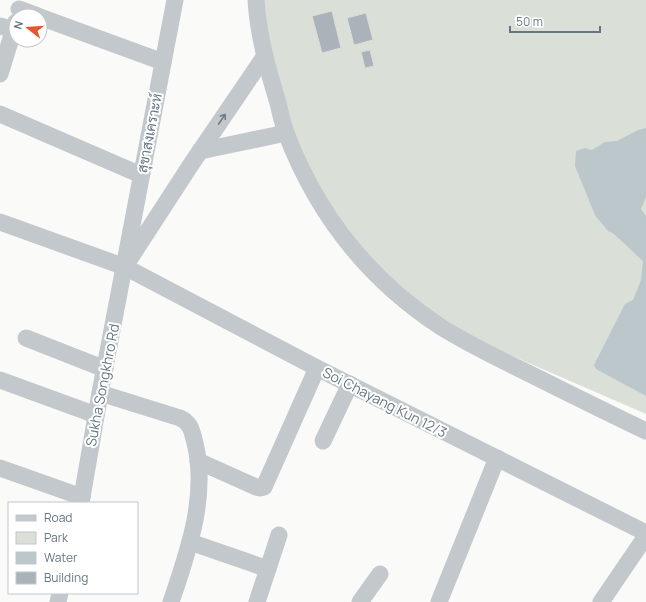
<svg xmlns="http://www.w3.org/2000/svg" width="646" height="602" viewBox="0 0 646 602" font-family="Manrope,Sarabun,sans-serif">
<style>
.green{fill:#dadfd7}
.water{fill:#bbc7cb}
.building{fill:#aab3b9;stroke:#dcdcda}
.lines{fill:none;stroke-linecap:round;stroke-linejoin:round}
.minor{stroke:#c3c8cc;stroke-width:17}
.oneway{stroke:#6a7a87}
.labels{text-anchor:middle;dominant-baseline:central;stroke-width:4;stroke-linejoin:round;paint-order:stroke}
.street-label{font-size:14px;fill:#657683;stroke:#fff}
</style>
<rect width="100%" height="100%" fill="#fafaf8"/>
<polygon class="green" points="262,0 646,0 646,414 478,341 415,301 361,251 314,179 294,132 271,54"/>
<polygon class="water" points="646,128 646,197 641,209 646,216 646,396 596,369 594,365 625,304 633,300 641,280 643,261 614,234 608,231 595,215 575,166 576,151 585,148 592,150 605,142 617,141 638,130"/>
<g class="building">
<polygon points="332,11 341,48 322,53 312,16"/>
<polygon points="366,13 373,40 354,45 347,18"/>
<polygon points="370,50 374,66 365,68 361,52"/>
</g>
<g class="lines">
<g class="minor">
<path d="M256,0C258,35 268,70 278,103C280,113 283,124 286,133C317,214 369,280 441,327C468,344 497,358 526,372C566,392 606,412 646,431"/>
<polyline points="19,9 38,16"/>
<polyline points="40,17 163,62"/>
<polyline points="0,26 14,30"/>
<polyline points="0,74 16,22"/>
<polyline points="0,114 141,175"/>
<polyline points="200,151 286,133"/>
<polyline points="0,222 125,267 317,368 646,533"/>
<polyline points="129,260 192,163 264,57"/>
<polyline points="26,338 105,369"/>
<polyline points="0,380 96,415"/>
<path d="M100,393L180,418C191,423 192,431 195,443C208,496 188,552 171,602"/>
<polyline points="323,441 350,384"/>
<polyline points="198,461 256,487 260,488 264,487 317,368"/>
<polyline points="0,468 82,497"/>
<polyline points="81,503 100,393 175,0"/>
<polyline points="190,542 268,569"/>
<polyline points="58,602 60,593"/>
<polyline points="257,602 279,535"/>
<polyline points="360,602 380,574"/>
<polyline points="439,602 497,458"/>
<polyline points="601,602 646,536"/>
</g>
</g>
<defs><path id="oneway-shaft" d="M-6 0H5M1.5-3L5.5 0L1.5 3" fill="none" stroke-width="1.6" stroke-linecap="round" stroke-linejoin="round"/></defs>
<use class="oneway" href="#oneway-shaft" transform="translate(222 119) rotate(-56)"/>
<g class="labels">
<g class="street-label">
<text transform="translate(149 133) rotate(-79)">สุขาสงเคราะห์</text>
<text transform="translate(102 385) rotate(-79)">Sukha Songkhro Rd</text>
<text transform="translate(385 402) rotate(27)">Soi Chayang Kun 12/3</text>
</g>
</g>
<rect x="8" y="502" width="130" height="92" fill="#ffffff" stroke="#c1c8cd"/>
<rect x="16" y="515" width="20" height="6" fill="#c3c8cc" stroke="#c1c8cd"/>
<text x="44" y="522" font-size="12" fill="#657683">Road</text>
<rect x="16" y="532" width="20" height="12" fill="#dadfd7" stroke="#c1c8cd"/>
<text x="44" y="542" font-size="12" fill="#657683">Park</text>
<rect x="16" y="552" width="20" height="12" fill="#bbc7cb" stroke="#c1c8cd"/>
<text x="44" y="562" font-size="12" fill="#657683">Water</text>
<rect x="16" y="572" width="20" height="12" fill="#aab3b9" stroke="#c1c8cd"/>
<text x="44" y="582" font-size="12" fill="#657683">Building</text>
<g transform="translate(28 28) rotate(287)"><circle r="19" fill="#ffffff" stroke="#c1c8cd"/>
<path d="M0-3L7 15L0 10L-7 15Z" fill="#e4572e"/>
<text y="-6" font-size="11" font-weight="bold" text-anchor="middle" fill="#657683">N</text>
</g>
<path d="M510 26v6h90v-6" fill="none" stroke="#657683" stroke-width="2"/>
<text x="516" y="26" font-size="12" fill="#657683" stroke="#ffffff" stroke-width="3" paint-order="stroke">50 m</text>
</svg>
